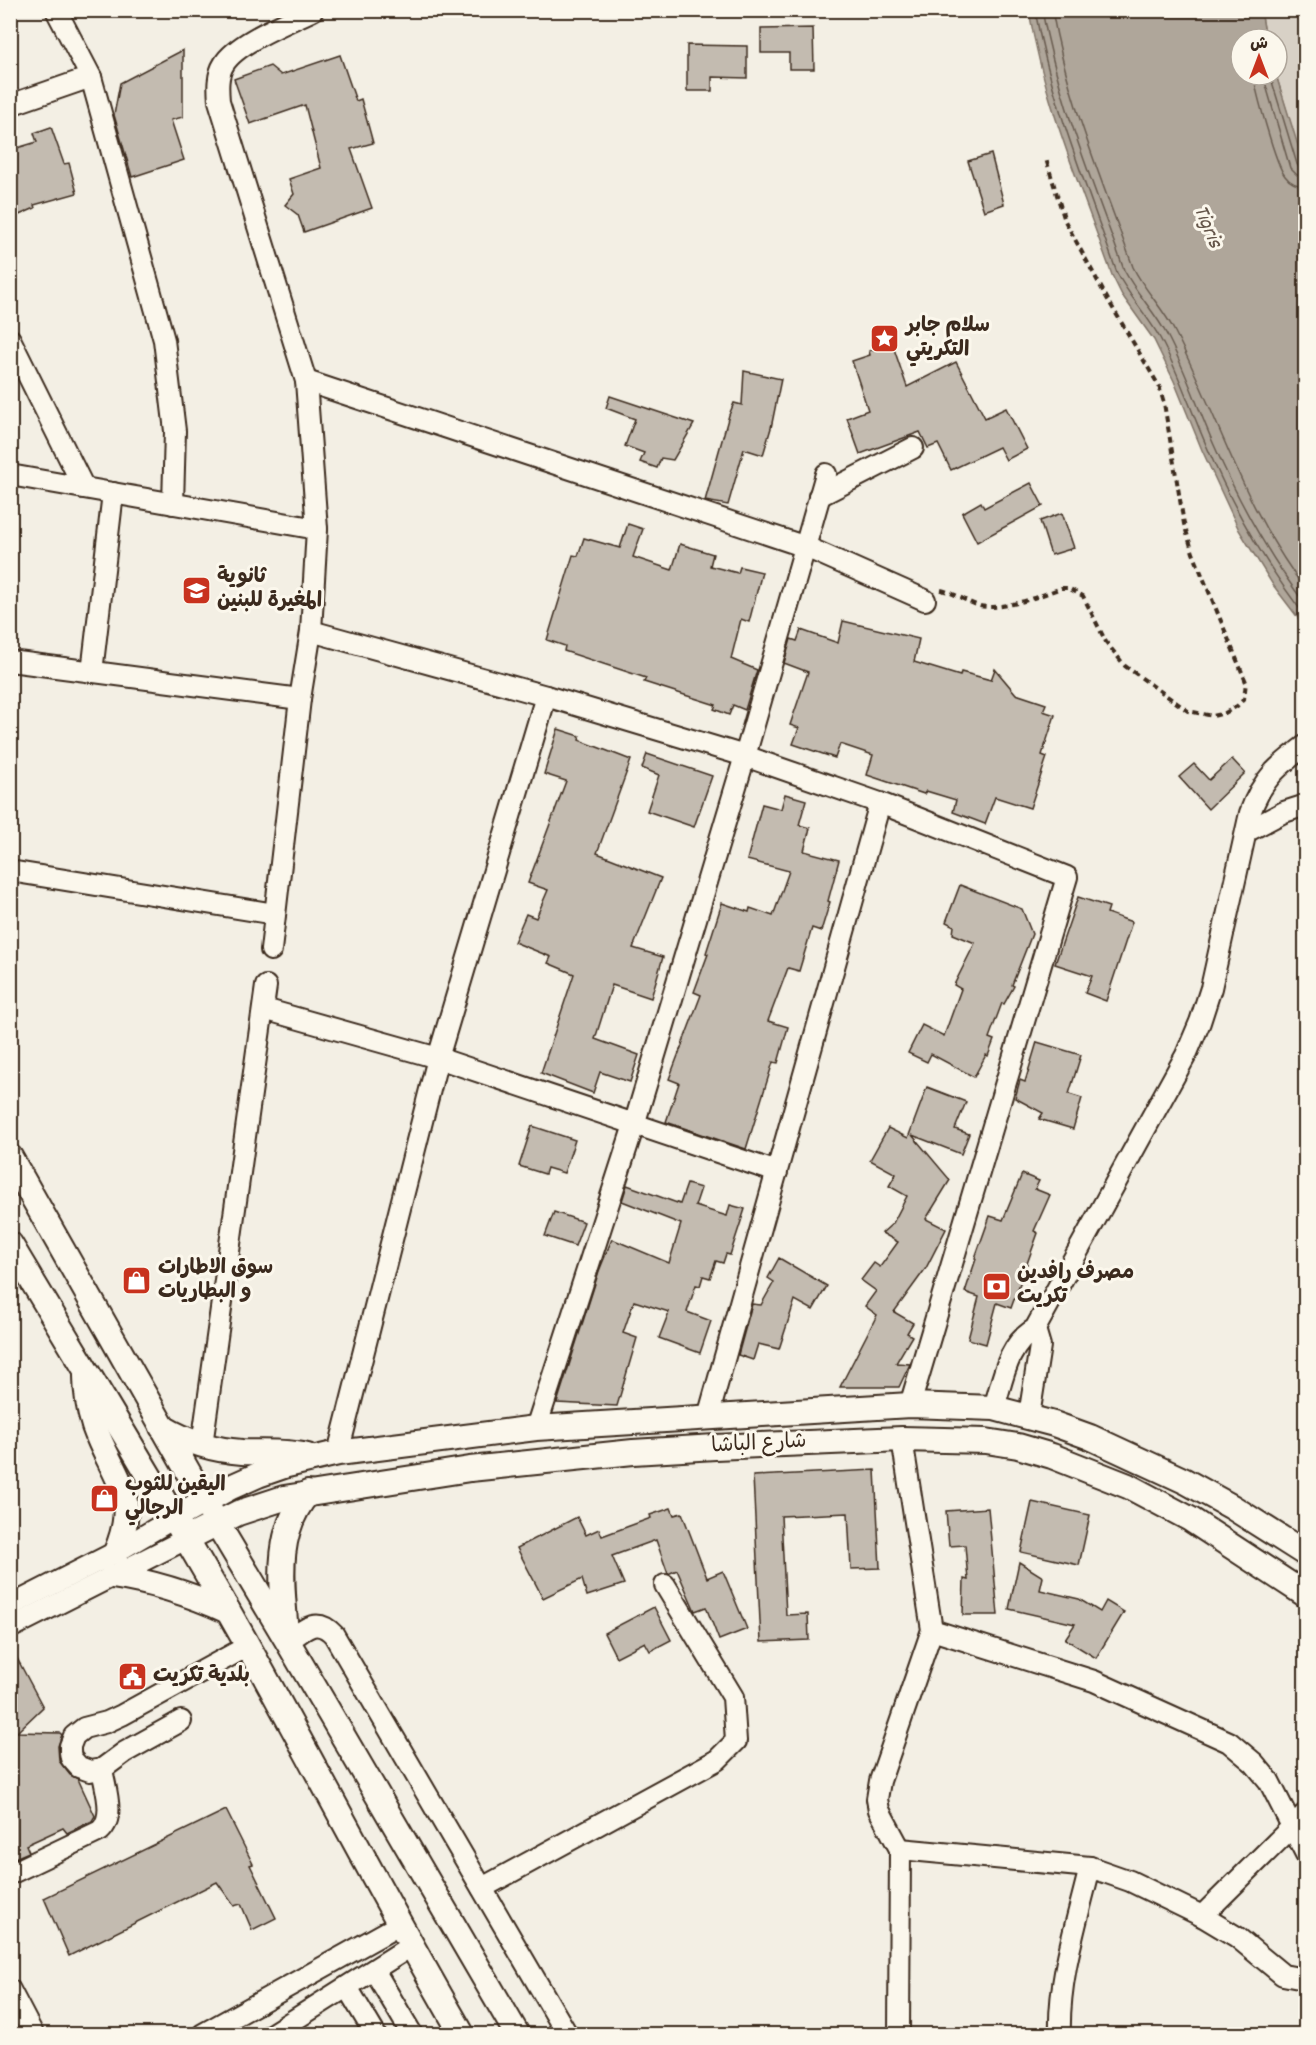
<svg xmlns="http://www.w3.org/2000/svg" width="1316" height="2045" viewBox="0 0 1316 2045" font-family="Dekko,'Playpen Sans Arabic',sans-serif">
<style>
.green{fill:#d8d1c6;stroke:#8a7e72;stroke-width:1.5}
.water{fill:#afa69a;stroke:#817468;stroke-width:1.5}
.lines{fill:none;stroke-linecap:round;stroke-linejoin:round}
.shore{stroke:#695c50;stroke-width:1.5}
.building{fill:#c3bbb0;stroke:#3b2a1e;stroke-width:1.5}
.minor-casing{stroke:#3b2a1e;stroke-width:24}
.major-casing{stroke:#3b2a1e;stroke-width:28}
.path{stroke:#3b2a1e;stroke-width:4;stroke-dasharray:6 4.5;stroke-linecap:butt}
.minor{stroke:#fbf7ec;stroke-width:20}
.major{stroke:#fbf7ec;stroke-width:24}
.labels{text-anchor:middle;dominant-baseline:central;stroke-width:6;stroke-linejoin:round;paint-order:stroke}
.poi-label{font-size:21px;font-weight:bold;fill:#3b2a1e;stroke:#fbf7ec;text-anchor:start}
.street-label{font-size:21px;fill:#3b2a1e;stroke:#fbf7ec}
.water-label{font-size:22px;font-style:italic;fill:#645549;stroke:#fbf7ec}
</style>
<rect width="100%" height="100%" fill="#f3efe4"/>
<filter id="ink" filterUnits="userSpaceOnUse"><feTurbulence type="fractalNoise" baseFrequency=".0167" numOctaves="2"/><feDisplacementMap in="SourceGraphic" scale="12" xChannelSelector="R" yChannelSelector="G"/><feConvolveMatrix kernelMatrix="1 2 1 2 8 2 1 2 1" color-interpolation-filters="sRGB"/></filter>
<g filter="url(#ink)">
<polygon class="green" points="1261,11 1305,11 1305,171 1276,75 1277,39 1266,39"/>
<path class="water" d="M1029,11H1261L1266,39H1241V75H1276L1306,171L1305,627L1273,585L1239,530L1202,450L1174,381L1154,340L1122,295L1112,275C1081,188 1044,102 1029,11Z"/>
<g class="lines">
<g class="shore">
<path d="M1035,10C1051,101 1087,187 1117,273C1129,296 1147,315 1160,338C1179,373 1191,411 1207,447C1234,510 1264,563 1306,617"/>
<path d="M1042,10C1058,100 1094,185 1124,270C1136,293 1155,312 1167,335C1186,371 1198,409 1214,445C1239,502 1268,555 1306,605"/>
<path d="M1052,10C1067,98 1103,183 1133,267C1144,290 1164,309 1175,332C1220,420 1244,509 1306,590"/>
<path d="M1254,75C1255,90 1276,165 1285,176C1290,183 1297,186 1306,186"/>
<polyline points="1263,75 1290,168 1297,175 1306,177"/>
<polyline points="1270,75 1297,164 1300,169 1306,169"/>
</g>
</g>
<g class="building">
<polygon points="813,28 814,69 789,69 789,53 761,53 761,29"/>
<polygon points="687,45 747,46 747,78 712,77 712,91 687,91"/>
<polygon points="183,50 183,117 171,120 184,160 132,177 114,115 120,83"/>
<polygon points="340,55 356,101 361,99 373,143 351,149 372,208 304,232 298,215 285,205 294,194 289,179 321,168 305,105 250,124 234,79 270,66 281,75"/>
<polygon points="51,127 64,164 69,163 77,193 34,205 35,208 10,219 10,150 37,142 34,133"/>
<polygon points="991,154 1004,204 984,211 968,161"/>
<polygon points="892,343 907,387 956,362 985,418 1006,408 1027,449 1006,460 999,447 951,470 938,444 928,448 920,432 860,454 847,418 868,410 852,361 870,355 869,351"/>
<polygon points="744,371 781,379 771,428 763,455 744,449 728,505 705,501 729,415 734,403 742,405"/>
<polygon points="610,396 694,424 673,460 661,458 657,468 640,462 644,453 625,446 635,419 606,408"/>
<polygon points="1031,483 1043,506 977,542 962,513 981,502 984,508"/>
<polygon points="1062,513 1074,548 1051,555 1040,521"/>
<polygon points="628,524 643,529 633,557 672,570 680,544 713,554 710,566 738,573 740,567 762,572 749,622 741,619 731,659 757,670 745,710 733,705 729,715 714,709 716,705 644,682 646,678 564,651 565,646 547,640 573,555 578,556 584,538 620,548"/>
<polygon points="843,621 919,639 914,662 960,676 961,672 991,680 995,669 1016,694 1046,704 1043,711 1055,715 1042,755 1047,757 1030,808 995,797 985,824 953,812 956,800 926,791 924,794 867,775 873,755 840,744 835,758 793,744 799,728 790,725 808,672 784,663 791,639 797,641 801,630 838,643"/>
<polygon points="558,729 580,736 579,740 631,760 597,853 661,878 633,948 663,957 651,998 612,985 595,1039 639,1055 630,1082 600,1072 593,1093 541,1073 574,974 548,963 551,957 514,942 526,914 536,918 548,890 528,883 566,781 544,774"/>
<polygon points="647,754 712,776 694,827 647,811 659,775 642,768"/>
<polygon points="1232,759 1245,773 1208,809 1179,777 1194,764 1209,780"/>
<polygon points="785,794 806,800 799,825 810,828 804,851 839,860 828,901 830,902 821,931 812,928 799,971 788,968 768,1021 788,1027 778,1063 773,1062 746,1149 666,1122 679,1083 669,1079 701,995 694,992 708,954 706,953 722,903 749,912 750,908 773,916 789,871 747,860 762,804 781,809"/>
<polygon points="960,885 1022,909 1032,934 1012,985 1014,986 1004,1004 1002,1003 989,1038 994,1040 988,1056 986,1055 974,1077 931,1054 927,1062 908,1053 922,1025 944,1036 961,989 954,985 975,943 953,934 954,926 946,922"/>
<polygon points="1078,897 1109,907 1107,913 1132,922 1106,1001 1085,993 1092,976 1055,964"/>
<polygon points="1037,1042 1081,1055 1069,1094 1082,1098 1073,1129 1039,1119 1043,1113 1015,1098 1020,1080 1025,1082"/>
<polygon points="927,1087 966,1102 955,1129 969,1134 961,1154 912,1135 950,1180 926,1219 946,1229 926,1268 894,1312 913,1323 907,1333 912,1336 896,1363 910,1364 899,1387 840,1387 877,1315 865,1306 876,1291 861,1280 874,1263 880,1267 898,1242 882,1233 893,1223 907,1196 889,1186 896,1174 870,1160 888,1128 908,1138"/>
<polygon points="532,1126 575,1140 564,1173 547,1168 545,1174 519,1166"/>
<polygon points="1022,1174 1039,1181 1035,1189 1050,1195 1034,1231 1038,1233 1011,1308 997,1303 986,1344 968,1339 979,1297 965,1292 976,1259 975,1258 990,1216 1003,1220"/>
<polygon points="687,1184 701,1188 695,1206 727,1216 730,1205 745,1209 730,1255 726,1254 723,1263 716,1261 710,1278 703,1276 700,1286 696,1285 687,1312 711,1321 700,1353 659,1338 669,1312 634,1301 623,1333 637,1338 617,1406 557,1403 599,1271 612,1239 669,1263 681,1224 622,1201 627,1185 680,1204"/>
<polygon points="554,1212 584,1222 575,1246 545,1236"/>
<polygon points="779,1258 827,1286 813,1310 795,1300 779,1349 758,1344 753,1360 738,1355 752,1304 761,1305 774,1282 768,1278"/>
<polygon points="875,1470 880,1568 851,1569 848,1513 781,1516 786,1615 808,1614 809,1640 761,1642 753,1476"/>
<polygon points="1032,1502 1090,1515 1079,1565 1021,1552"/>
<polygon points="671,1508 674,1515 682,1513 707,1578 723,1571 747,1629 719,1640 706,1607 695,1611 677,1570 668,1574 656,1540 612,1556 624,1584 587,1596 582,1579 543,1598 517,1548 577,1517 586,1535 599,1529 602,1536 651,1518 650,1515"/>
<polygon points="988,1508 998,1615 963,1615 964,1579 968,1580 965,1545 949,1546 946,1511"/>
<polygon points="1019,1562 1043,1577 1040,1590 1079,1599 1100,1612 1106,1601 1124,1612 1096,1658 1065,1639 1075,1624 1009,1609"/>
<polygon points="654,1607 671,1640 650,1651 645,1642 616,1657 604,1633"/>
<polygon points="10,1645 43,1707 17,1732 60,1733 62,1735 58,1746 59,1761 70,1775 78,1779 95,1816 92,1821 67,1833 63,1828 26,1845 29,1852 10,1860"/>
<polygon points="226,1810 253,1864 250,1865 276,1918 252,1930 241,1904 234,1906 217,1882 69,1956 44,1898"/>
</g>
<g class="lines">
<defs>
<g id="minor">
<polyline points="56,10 91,77 164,340 175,431 173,504"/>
<polyline points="10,105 91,77"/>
<polyline points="10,339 84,488"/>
<polyline points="306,381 806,547 925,600"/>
<polyline points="10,475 317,529"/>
<polyline points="819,496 913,448"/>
<polyline points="311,631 546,696 745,756 880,803 1067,877 910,1405"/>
<polyline points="10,661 300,699"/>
<polyline points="92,672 113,493"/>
<polyline points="1246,832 1284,812 1306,805"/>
<polyline points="10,871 275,914"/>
<path d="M271,950L300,699L311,631L317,529L306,381L219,101C218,89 217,75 224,64C237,42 289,22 313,10"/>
<polyline points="264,1009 438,1058 777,1172"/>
<path d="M994,1408C1003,1379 1007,1345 1035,1329L1186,1055L1200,1022L1211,988L1250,813C1262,779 1278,766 1306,745"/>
<polyline points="1029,1416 1040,1346 1035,1329"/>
<polyline points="708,1417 880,803"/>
<polyline points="536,1428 634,1125 745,756 826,474"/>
<polyline points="202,1445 266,986"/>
<polyline points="338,1453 438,1058 546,696"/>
<polyline points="10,1606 116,1552 174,1518"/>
<polyline points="10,1628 186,1539"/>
<polyline points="932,1630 1094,1681 1229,1742 1254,1763 1269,1781 1306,1854"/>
<path d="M288,1642C304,1629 317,1616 334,1635L567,2034"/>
<polyline points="181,1721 125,1752 102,1769 90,1771 79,1767 71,1758 70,1752 70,1746 74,1736 84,1728 107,1722 122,1715 248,1646"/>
<polyline points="900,1849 1090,1867 1130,1881 1202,1916 1237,1937 1283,1975 1299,1978 1306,1976"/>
<path d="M10,1874L100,1831C116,1817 105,1788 102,1769"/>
<polyline points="482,1888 717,1760 736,1741 733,1697 665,1585"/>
<polyline points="1202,1916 1306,1813"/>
<polyline points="374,1970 412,2034"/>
<polyline points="347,1987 375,2034"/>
<polyline points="10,1990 33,2034"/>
<polyline points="203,2034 399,1925"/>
<polyline points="272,2034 411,1946"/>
<polyline points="899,2034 900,1849 879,1810 877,1799 880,1781 932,1630 902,1439"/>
<path d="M1060,2034C1058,1978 1077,1922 1090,1867"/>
</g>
<g id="major">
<polyline points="10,1157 217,1523 288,1642 517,2034"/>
<path d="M10,1244C90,1378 172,1510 248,1646C320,1775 388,1907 462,2034"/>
<path d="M86,1376C86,1394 89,1410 94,1426C112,1477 141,1494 116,1552"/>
<path d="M162,1427C187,1442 213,1450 242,1452C264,1453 285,1451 307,1456"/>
<polyline points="174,1518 231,1487 258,1475 287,1465 338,1453 536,1428 910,1405 994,1408 1054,1424 1090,1437 1185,1481 1232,1507 1306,1554"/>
<polyline points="186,1539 238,1513 284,1498 470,1469 633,1452 715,1447 902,1439 986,1441 1018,1446 1052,1456 1128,1486 1190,1519 1306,1595"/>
<path d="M112,1576C153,1582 190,1594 228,1611"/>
<path d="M286,1633C282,1583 274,1533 308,1493"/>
</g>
</defs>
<use href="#minor" class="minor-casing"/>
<use href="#major" class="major-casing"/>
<g class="path">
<path d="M941,590C955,593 966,602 980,606C1002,611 1040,596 1061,588H1068L1083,596L1106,642L1125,666L1188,711L1213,716L1225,713L1237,706L1244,699L1246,682L1193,553L1184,524L1164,403L1159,386L1108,300L1065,221L1046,159"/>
<polyline points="1305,1472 1306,1471"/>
</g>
<use href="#minor" class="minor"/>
<use href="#major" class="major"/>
</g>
</g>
<defs>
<symbol id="sight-square" viewBox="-11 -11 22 22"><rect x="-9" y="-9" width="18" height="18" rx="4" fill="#c8321e" stroke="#fbf7ec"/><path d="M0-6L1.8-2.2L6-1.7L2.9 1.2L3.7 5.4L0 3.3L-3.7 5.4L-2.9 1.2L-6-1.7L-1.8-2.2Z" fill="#fff"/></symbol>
<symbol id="school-square" viewBox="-11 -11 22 22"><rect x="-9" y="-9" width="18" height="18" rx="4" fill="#c8321e" stroke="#fbf7ec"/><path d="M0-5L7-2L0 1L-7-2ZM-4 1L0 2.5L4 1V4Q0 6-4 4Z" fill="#fff"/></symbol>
<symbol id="shop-square" viewBox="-11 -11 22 22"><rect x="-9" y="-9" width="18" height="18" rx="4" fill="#c8321e" stroke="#fbf7ec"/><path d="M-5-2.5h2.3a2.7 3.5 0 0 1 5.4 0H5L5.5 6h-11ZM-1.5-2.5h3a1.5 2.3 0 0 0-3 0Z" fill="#fff"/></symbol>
<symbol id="bank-square" viewBox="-11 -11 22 22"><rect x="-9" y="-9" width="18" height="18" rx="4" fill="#c8321e" stroke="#fbf7ec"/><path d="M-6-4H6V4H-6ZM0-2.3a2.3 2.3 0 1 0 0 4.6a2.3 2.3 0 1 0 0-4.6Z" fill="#fff"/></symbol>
<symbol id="civic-square" viewBox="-11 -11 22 22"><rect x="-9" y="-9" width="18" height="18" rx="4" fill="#c8321e" stroke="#fbf7ec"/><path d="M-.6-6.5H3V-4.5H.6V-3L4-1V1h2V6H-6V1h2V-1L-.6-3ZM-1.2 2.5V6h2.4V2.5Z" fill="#fff"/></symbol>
</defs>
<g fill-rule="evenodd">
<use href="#sight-square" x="868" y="322" width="33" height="33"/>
<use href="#school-square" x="180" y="574" width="33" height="33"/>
<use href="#shop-square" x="120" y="1264" width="33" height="33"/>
<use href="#bank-square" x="980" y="1270" width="33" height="33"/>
<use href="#shop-square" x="88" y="1482" width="33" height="33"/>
<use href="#civic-square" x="116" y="1660" width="33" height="33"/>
</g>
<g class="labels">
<g class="poi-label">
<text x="906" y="327">سلام جابر<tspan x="906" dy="24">التكريتي</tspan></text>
<text x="217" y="578">ثانوية<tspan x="217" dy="24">المغيرة للبنين</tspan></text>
<text x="158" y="1269">سوق الاطارات<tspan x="158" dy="24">و البطاريات</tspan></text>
<text x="1017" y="1274">مصرف رافدين<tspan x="1017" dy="24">تكريت</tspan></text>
<text x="125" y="1486">اليقين للثوب<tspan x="125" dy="24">الرجالي</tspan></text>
<text x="153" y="1677">بلدية تكريت</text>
</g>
<g class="street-label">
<text transform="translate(759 1445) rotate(-3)">شارع الباشا</text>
</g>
<g class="water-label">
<text transform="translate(1207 227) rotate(67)">Tigris</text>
</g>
</g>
<rect width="1316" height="2045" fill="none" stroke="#fbf7ec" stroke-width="36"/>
<rect x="18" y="18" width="1280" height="2009" fill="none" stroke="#3b2a1e" stroke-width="2" filter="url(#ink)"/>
<g transform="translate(1259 57)"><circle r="28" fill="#fbf7ec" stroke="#aea59a" stroke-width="1.5"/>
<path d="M0-4.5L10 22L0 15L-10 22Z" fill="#c8321e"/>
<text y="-9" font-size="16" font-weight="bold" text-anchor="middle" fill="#3b2a1e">ش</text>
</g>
</svg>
